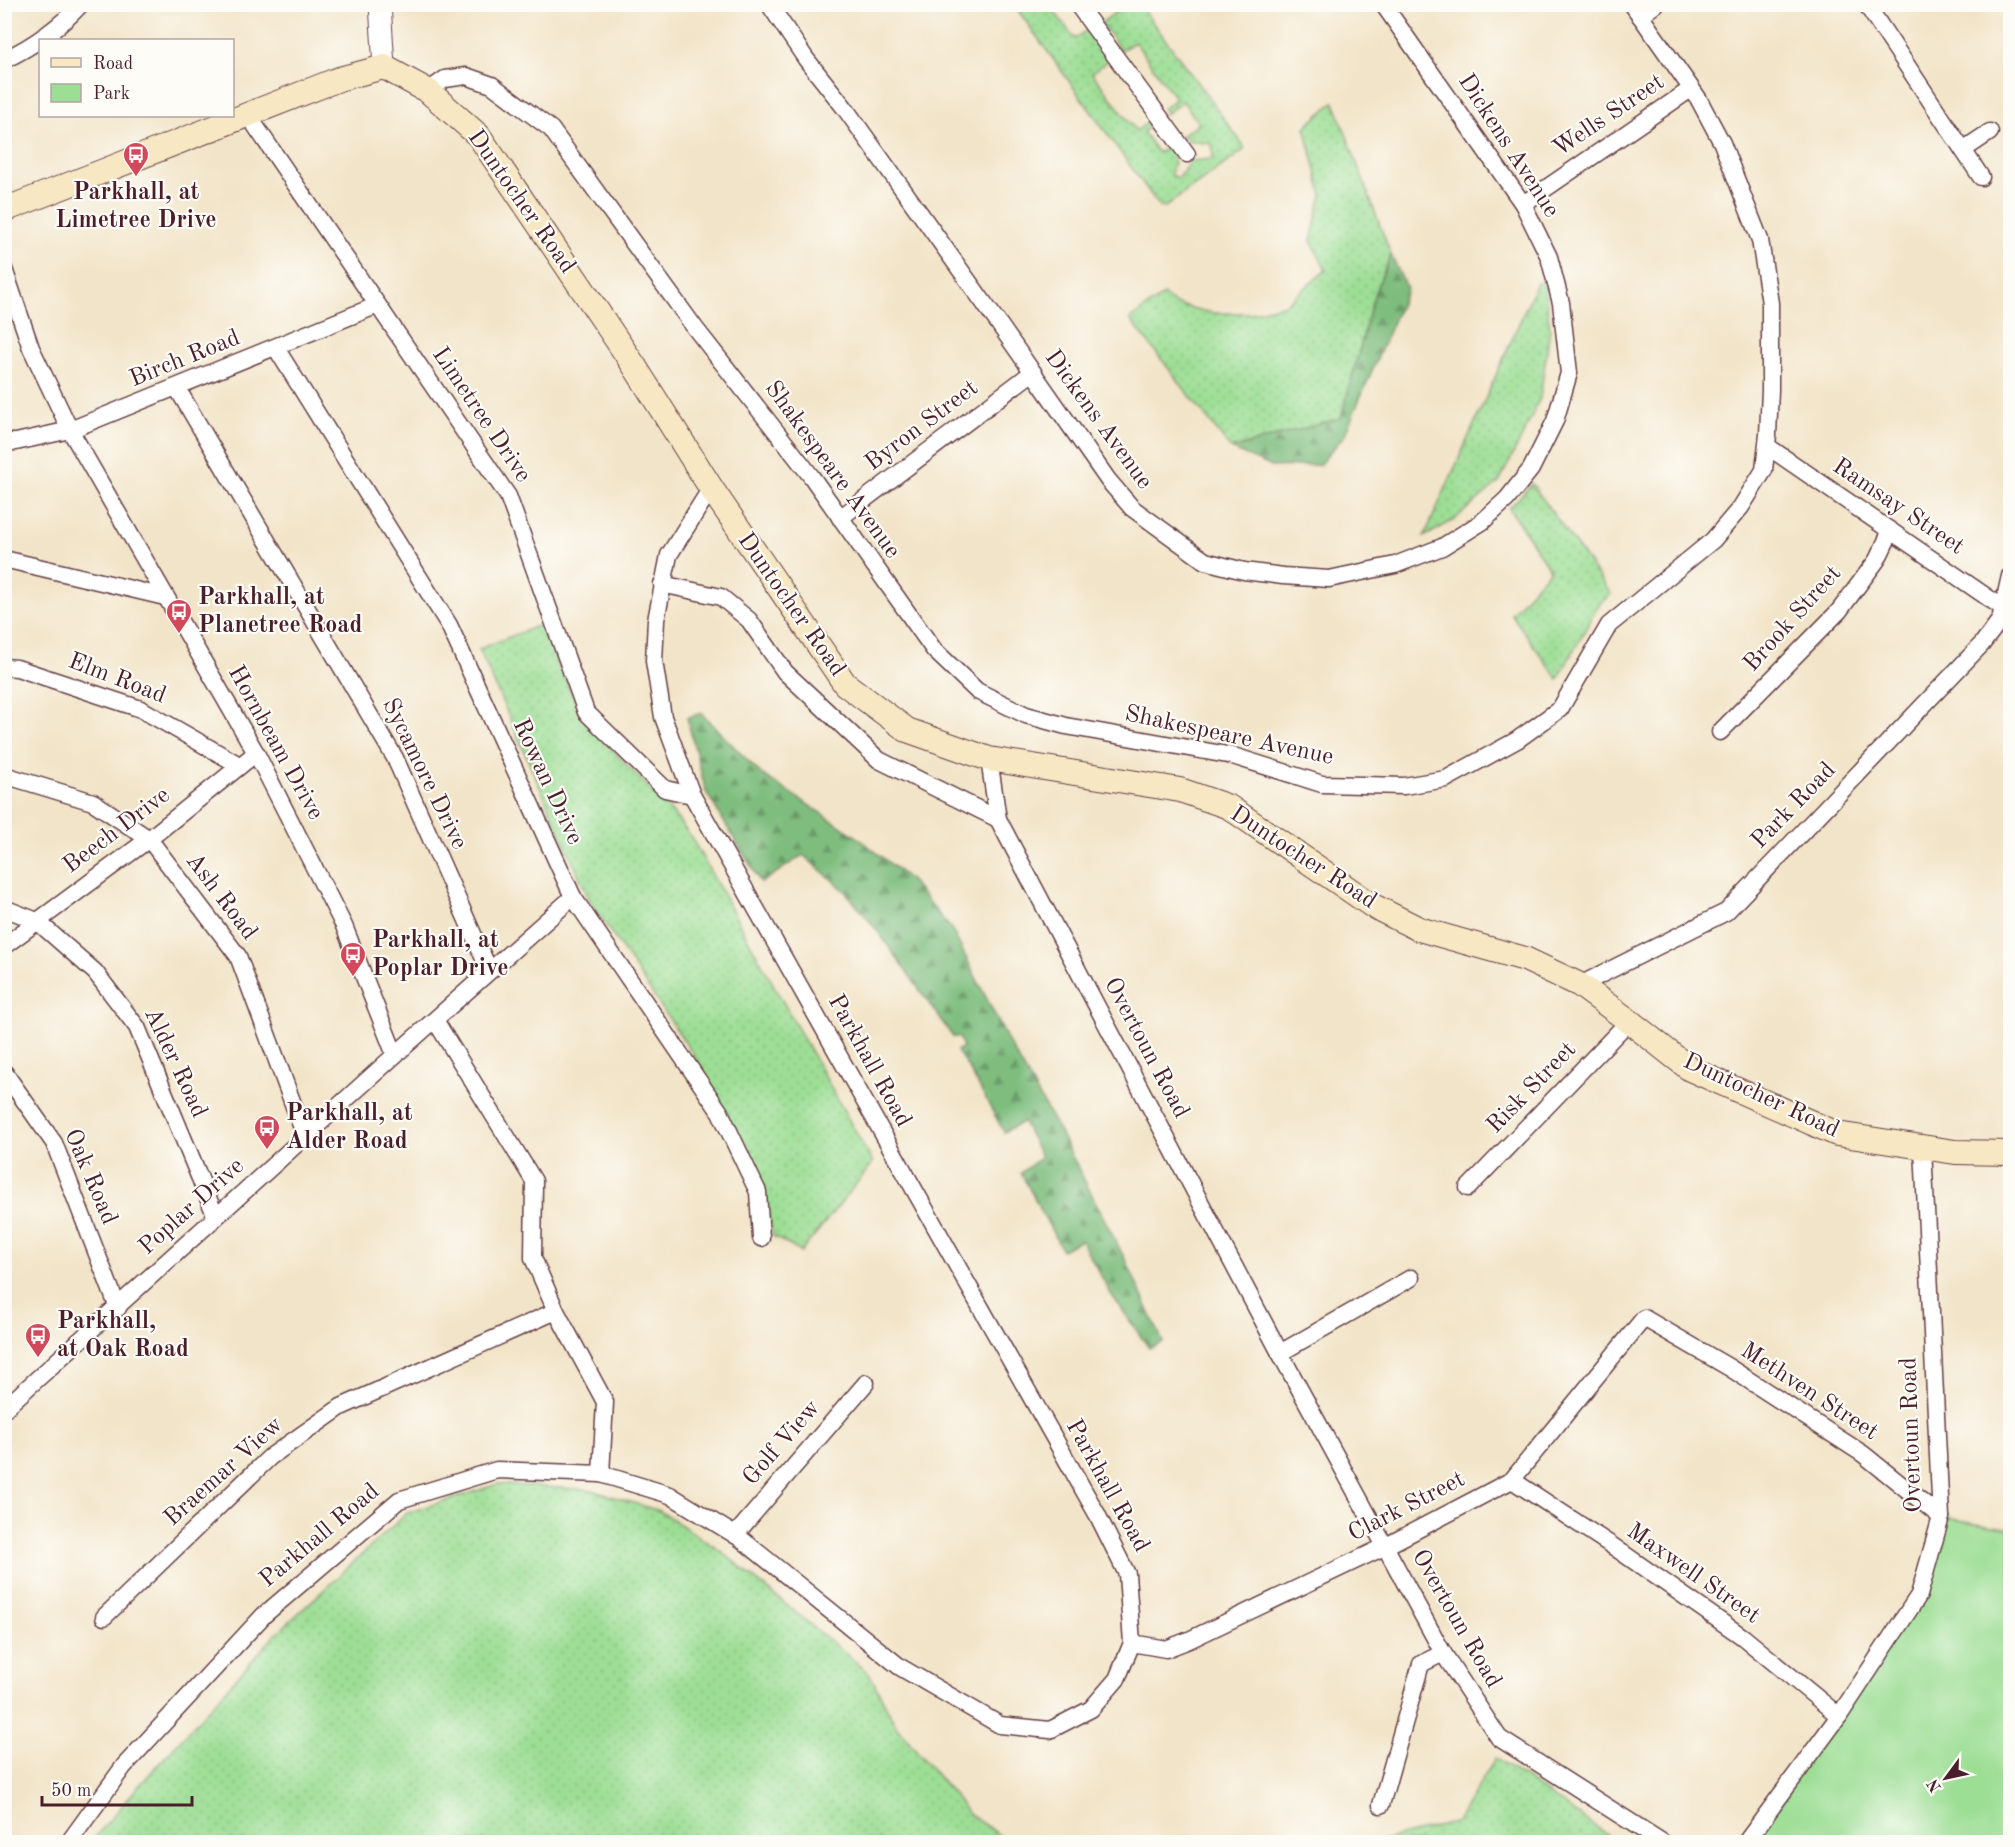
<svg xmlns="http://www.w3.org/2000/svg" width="2015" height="1847" viewBox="0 0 2015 1847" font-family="'Old Standard TT',serif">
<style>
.grass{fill:url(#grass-dots);stroke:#747e60;stroke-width:1.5}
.forest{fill:url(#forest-firs);stroke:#646e54;stroke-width:1.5}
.park{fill:#9dde95;stroke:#747e60;stroke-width:1.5}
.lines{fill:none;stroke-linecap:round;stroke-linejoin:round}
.minor-casing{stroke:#633d43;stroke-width:19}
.tertiary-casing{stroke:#633d43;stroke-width:23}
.secondary-casing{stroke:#633d43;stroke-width:26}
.minor{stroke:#fff;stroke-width:16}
.tertiary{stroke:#fff;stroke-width:21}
.secondary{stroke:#f7e8c3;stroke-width:24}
.labels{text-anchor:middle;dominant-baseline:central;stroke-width:4.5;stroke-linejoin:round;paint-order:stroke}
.street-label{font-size:24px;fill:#4a1f2b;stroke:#fdfcf7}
.poi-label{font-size:24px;font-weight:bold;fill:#4a1f2b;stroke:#fdfcf7;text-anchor:start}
</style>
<defs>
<pattern id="grass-dots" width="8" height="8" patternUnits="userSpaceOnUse" patternTransform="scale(1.5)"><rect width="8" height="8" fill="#9dde95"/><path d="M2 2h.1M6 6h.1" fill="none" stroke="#89be81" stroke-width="1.8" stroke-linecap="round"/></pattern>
<pattern id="forest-firs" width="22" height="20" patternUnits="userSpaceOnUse" patternTransform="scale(1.5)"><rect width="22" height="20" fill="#7ebd7e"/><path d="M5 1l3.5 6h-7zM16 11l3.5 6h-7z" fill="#699967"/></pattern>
</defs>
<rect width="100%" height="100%" fill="#fdfcf7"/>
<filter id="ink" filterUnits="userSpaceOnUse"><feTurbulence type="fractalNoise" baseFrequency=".0167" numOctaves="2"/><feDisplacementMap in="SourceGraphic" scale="12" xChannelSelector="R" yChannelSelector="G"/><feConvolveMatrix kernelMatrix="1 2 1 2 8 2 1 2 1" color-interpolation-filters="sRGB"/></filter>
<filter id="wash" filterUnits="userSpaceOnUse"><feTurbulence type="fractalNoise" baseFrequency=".008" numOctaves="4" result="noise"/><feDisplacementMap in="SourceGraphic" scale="24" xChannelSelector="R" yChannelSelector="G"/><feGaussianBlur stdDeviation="1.35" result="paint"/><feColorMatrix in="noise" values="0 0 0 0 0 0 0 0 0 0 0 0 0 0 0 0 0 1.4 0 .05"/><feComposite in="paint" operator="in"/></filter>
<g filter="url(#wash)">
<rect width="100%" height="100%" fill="#f2e4c8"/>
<g class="grass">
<polygon points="1014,5 1060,5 1053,10 1075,39 1087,30 1109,60 1092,73 1136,131 1152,119 1155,123 1143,132 1158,153 1171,145 1174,160 1171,175 1179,178 1190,161 1213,159 1212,144 1190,141 1182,135 1199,124 1183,101 1166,114 1163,109 1176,99 1135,42 1121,50 1101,23 1116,12 1111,5 1140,5 1244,146 1244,150 1165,207 1160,207"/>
<polygon points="1334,102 1391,255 1375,292 1341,418 1231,449 1130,319 1164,295 1175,304 1212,313 1250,313 1286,304 1326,270 1311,241 1322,195 1305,127"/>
<polygon points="1537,283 1544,283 1550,329 1540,398 1522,437 1499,482 1454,520 1424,537"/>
<polygon points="1532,484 1611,594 1600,603 1558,679 1511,614 1550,570 1509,508"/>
<polygon points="540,625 585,722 668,807 691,837 873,1163 801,1252 773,1236 759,1177 693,1054 591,903 479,649"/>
<polygon points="498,1484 591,1490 660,1511 721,1551 869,1673 897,1727 969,1814 1009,1842 91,1842 137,1788 276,1634 407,1513"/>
<polygon points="1495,1758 1618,1842 1375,1842 1457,1822"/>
</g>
<g class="forest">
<polygon points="1391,255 1407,289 1344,436 1319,465 1272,467 1231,449 1341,418 1375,292"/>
<polygon points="701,713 761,774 856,836 909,879 952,930 1009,1043 1057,1127 1129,1267 1163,1342 1149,1348 1111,1294 1081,1240 1062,1250 1021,1173 1041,1157 1023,1122 1004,1132 969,1069 957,1051 963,1047 959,1037 953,1037 877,930 844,890 803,855 761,883 706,792 687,718"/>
</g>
<polygon class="park" points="1941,1517 2010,1529 2010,1842 1746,1842 1919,1595"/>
</g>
<g filter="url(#ink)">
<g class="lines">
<defs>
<g id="minor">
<polyline points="769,4 806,59 844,107 999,324 1108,480 1132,508 1205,561 1244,571 1283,576 1329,579 1395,565 1442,547 1482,522 1507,499 1531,469 1555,421 1569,373 1561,303 1549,257 1523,204 1383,4"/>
<polyline points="1077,4 1187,154"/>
<polyline points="1866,4 1981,177"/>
<polyline points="1640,16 1656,4"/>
<path d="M4,60C33,46 59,28 81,4"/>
<polyline points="428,91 445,79 466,76 492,85 551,129 695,328 811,476 934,650 977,691 1026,715 1066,726 1233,756 1322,784 1404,786 1446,779 1517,740 1560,709 1609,625 1713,540 1741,507 1764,470 1768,435 1770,390 1770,303 1760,240 1722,143 1698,98 1632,4"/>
<polyline points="248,115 508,496 586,712 665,789 692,795"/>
<polyline points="1963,150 1990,132"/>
<polyline points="1523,204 1691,89"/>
<polyline points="4,269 31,348 70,430 256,753 344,926 395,1055"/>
<polyline points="276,348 449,625 573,897 720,1112 758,1192 761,1238"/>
<polyline points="177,388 395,758 489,970"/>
<polyline points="4,442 16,442 70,430 378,305"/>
<polyline points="1767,446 2003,608"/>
<polyline points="840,518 1033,372"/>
<polyline points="4,559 165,597"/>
<polyline points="662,584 721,597 749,620 785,672 879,760 998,819"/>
<polyline points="4,667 17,668 141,709 239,765"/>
<polyline points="1720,732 1839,611 1877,560 1891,531"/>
<polyline points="989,759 998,819 1280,1353 1443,1653 1499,1738 1662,1842"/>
<polyline points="4,775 93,802 149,839 238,956 305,1136"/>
<polyline points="4,908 37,921 95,972 137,1027 216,1217"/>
<polyline points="4,946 149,839 256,753"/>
<polyline points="1580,985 1726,912 1982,644 2000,620 2010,576"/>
<polyline points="435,1020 534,1181 533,1258 556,1311 605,1402 601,1474"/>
<polyline points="4,1072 54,1143 118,1308"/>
<polyline points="1468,1188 1629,1021"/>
<polyline points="1280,1353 1411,1278"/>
<polyline points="4,1409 395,1055 573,897"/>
<polyline points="1512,1480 1614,1547 1743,1637 1839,1716"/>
<polyline points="735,1535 866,1383"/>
<polyline points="104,1617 270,1457 341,1407 556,1311"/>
<polyline points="1132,1643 1166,1649 1189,1640 1386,1546 1512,1480 1644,1318 1730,1368 1863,1454 1941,1517"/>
<polyline points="1381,1805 1421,1664 1443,1653"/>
<polyline points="69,1842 124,1766 264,1615 399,1500 497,1470 601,1474 670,1495 740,1538 900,1667 1000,1725 1050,1730 1091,1709 1117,1679 1132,1643 1127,1574 1097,1514 692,795 663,717 654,661 656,620 669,555 711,488"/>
<polyline points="1746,1842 1839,1716 1919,1595 1941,1517 1923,1148"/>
</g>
<polyline id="tertiary" points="380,4 384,67"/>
<polyline id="secondary" points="4,210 339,79 384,67 428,91 479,136 635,367 711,488 845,684 907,730 989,759 1180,790 1229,807 1373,906 1419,929 1525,959 1580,985 1629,1021 1690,1069 1837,1134 1955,1152 2010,1153"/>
</defs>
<use href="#minor" class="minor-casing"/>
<use href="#tertiary" class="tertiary-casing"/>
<use href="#secondary" class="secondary-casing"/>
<use href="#minor" class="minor"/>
<use href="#tertiary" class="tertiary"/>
<use href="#secondary" class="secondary"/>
</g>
</g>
<defs>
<symbol id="bus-pin" viewBox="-11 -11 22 30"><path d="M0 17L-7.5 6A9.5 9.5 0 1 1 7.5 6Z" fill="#d1495b" stroke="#fdfcf7"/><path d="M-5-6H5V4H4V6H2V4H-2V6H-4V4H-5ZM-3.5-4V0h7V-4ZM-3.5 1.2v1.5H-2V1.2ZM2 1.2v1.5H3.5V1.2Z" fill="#fff"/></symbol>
</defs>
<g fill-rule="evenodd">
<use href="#bus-pin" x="121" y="140" width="30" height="40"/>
<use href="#bus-pin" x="164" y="597" width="30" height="40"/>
<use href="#bus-pin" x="338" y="940" width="30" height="40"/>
<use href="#bus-pin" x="252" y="1113" width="30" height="40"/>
<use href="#bus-pin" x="23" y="1321" width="30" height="40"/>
</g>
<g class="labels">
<g class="street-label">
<text transform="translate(1609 116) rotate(-34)">Wells Street</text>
<text transform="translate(1508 146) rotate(57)">Dickens Avenue</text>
<text transform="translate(521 202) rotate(55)">Duntocher Road</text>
<text transform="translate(185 359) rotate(-22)">Birch Road</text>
<text transform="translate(481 415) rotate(56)">Limetree Drive</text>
<text transform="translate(1098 420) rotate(54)">Dickens Avenue</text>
<text transform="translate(922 426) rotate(-37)">Byron Street</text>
<text transform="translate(832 470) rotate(54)">Shakespeare Avenue</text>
<text transform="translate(1898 507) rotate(34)">Ramsay Street</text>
<text transform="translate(791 605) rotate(55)">Duntocher Road</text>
<text transform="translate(1793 619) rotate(-48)">Brook Street</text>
<text transform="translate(117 679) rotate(21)">Elm Road</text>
<text transform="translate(1229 736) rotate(12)">Shakespeare Avenue</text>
<text transform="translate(275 743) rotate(61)">Hornbeam Drive</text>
<text transform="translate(424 774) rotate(64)">Sycamore Drive</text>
<text transform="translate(547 782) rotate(65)">Rowan Drive</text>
<text transform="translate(1794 806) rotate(-46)">Park Road</text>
<text transform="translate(117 831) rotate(-37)">Beech Drive</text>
<text transform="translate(1303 858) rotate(33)">Duntocher Road</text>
<text transform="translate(221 897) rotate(53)">Ash Road</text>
<text transform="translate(1146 1048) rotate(62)">Overtoun Road</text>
<text transform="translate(869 1061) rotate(61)">Parkhall Road</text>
<text transform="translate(175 1063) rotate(65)">Alder Road</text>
<text transform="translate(1532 1088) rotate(-46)">Risk Street</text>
<text transform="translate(1761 1096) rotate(25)">Duntocher Road</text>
<text transform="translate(90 1177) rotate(67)">Oak Road</text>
<text transform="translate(192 1207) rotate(-42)">Poplar Drive</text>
<text transform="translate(1809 1392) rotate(33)">Methven Street</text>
<text transform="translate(1912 1435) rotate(-92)">Overtoun Road</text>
<text transform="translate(782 1443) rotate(-49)">Golf View</text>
<text transform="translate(224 1472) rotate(-42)">Braemar View</text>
<text transform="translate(1107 1486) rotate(61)">Parkhall Road</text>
<text transform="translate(1407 1507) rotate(-27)">Clark Street</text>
<text transform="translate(320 1536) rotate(-40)">Parkhall Road</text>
<text transform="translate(1693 1574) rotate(35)">Maxwell Street</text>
<text transform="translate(1456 1619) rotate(60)">Overtoun Road</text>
</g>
<g class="poi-label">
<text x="136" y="193" text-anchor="middle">Parkhall, at<tspan x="136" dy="28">Limetree Drive</tspan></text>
<text x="198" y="598">Parkhall, at<tspan x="198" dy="28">Planetree Road</tspan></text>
<text x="372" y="941">Parkhall, at<tspan x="372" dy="28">Poplar Drive</tspan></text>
<text x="286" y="1114">Parkhall, at<tspan x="286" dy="28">Alder Road</tspan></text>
<text x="57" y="1322">Parkhall,<tspan x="57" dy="28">at Oak Road</tspan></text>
</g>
</g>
<rect width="2015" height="1847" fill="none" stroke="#fdfcf7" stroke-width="24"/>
<rect x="39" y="39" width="195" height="78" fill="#fdfcf7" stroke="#b5a4a5" stroke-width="1.5"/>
<rect x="51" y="58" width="30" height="9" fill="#f7e8c3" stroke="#b5a4a5" stroke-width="1.5"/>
<text x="93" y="69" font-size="18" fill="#4a1f2b">Road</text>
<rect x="51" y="84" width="30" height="18" fill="#9dde95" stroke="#b5a4a5" stroke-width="1.5"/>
<text x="93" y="99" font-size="18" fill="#4a1f2b">Park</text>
<g transform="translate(1946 1778) rotate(237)" stroke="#fdfcf7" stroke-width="4.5" paint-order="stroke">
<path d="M0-4.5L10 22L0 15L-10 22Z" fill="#4a1f2b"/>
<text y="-9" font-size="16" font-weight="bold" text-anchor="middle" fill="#4a1f2b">N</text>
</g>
<path d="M42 1796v9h150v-9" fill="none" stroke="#4a1f2b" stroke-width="3"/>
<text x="51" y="1796" font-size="18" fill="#4a1f2b" stroke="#fdfcf7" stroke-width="4.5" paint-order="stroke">50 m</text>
</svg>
